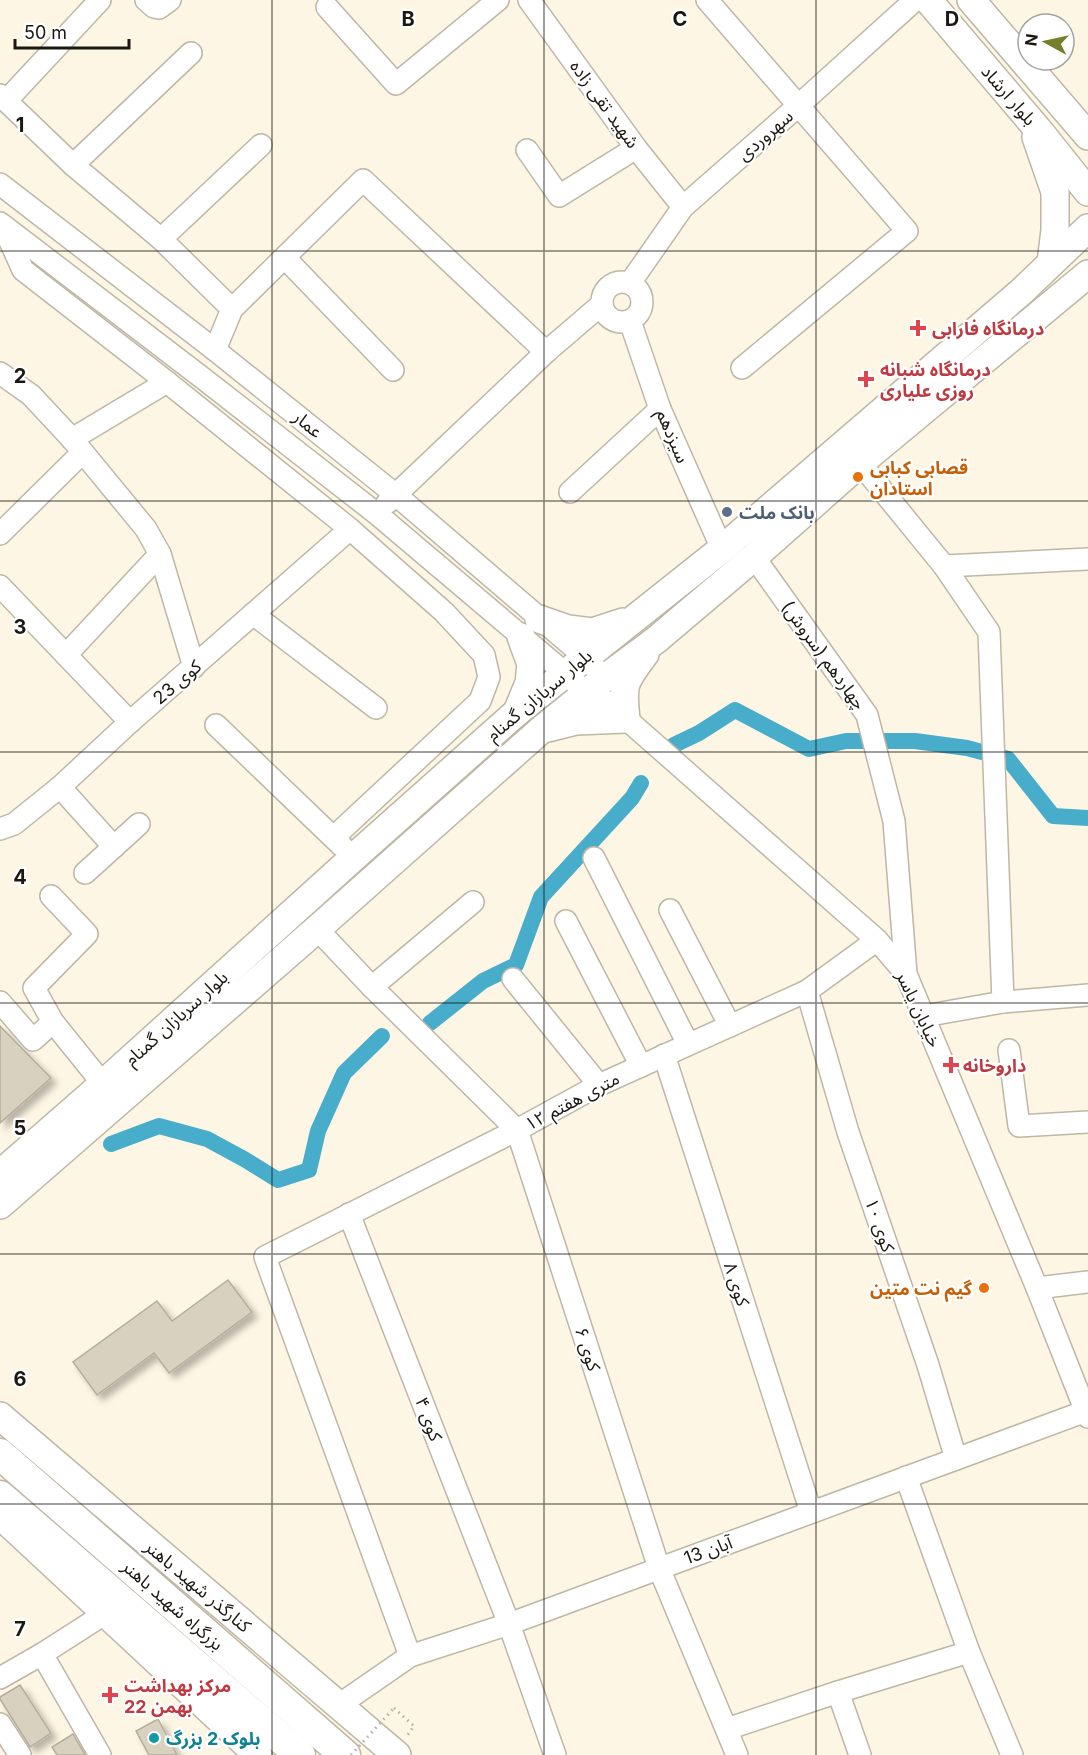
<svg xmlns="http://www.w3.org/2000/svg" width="1088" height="1755" viewBox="0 0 1088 1755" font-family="Inter,'Noto Sans Arabic',sans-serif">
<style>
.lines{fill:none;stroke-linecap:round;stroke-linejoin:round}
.canal{stroke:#48adcb;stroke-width:16}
.building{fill:#d9d1c0;stroke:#b5ad9c;stroke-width:1.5;filter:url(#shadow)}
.minor-casing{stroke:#bfb7a6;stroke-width:24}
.major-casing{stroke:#bfb7a6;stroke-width:30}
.highway-casing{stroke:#bfb7a6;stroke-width:33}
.path{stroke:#b8b1a3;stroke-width:3;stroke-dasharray:1.5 4.5;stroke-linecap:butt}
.minor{stroke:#fff;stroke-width:21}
.major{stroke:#fff;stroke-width:27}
.highway{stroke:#fff;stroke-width:30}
.path-bridge{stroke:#b8b1a3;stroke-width:3;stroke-dasharray:1.5 4.5;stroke-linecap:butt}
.grid{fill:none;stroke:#1b1812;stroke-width:1.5;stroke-opacity:0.55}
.health-dot{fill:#e0444e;stroke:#fff;stroke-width:2}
.food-dot{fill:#e8710a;stroke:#fff;stroke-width:2}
.service-dot{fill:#5c6f8a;stroke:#fff;stroke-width:2}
.culture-dot{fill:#0f9aa8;stroke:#fff;stroke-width:2}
.labels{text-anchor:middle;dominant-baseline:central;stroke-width:4.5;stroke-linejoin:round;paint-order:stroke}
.street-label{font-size:18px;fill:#1b1812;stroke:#fff}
.health-label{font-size:18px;font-weight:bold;fill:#be3a42;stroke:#fff;text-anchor:start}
.food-label{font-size:18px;font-weight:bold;fill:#c56008;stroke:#fff;text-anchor:start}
.service-label{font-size:18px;font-weight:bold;fill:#4e5e75;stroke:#fff;text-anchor:start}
.culture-label{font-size:18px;font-weight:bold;fill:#0d838f;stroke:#fff;text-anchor:start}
.grid-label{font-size:20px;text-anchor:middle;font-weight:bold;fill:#1b1812;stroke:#fff;stroke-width:4.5;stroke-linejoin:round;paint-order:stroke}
</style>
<defs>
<filter id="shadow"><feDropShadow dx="5.5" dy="5.5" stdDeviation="3" flood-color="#0004"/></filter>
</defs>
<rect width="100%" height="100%" fill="#fef6e4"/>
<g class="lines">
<g class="canal">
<polyline points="674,745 699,733 735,710 809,749 846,741 915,741 967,748 1008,759 1053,816 1088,818"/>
<polyline points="430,1023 483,981 516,965 541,897 632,798 641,783"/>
<polyline points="111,1144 159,1126 207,1139 244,1159 278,1180 309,1170 318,1131 344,1073 382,1036"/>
</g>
</g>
<g class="building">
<polygon points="0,1026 51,1078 0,1123"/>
<polygon points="228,1280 252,1312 169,1373 154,1353 97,1395 73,1362 157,1301 172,1321"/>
<polygon points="20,1685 51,1733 30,1747 0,1699 0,1697"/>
<polygon points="158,1719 177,1755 149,1755 136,1731"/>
<polygon points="73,1734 85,1755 57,1755 52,1747"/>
</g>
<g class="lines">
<defs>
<g id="minor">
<polyline points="146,0 154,7 159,8 170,0"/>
<polyline points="529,0 636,148 683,207"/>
<polyline points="707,0 907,231 742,368"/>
<polyline points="327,7 396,84 498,0"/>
<polyline points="0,95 73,165 161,239 232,309"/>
<polyline points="6,101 100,0"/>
<polyline points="527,150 559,196 636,148"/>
<polyline points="73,165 191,53"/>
<polyline points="0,184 215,350 396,495 585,657 596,669"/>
<polyline points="0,223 200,376 377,514 566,674 586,693 607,702 877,940 906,974 1037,1288 1088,1417"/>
<polyline points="4,228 23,270 167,382 350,529 444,612 484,655 489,677 480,701 334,837"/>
<polyline points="161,239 261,145"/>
<polyline points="285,258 393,370"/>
<circle cx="622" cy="302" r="20"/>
<polyline points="630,283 683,207 798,106 915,0"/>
<polyline points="630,321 660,409 722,549"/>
<polyline points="215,350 232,309 363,180 546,352"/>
<polyline points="0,373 31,395 72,439 146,529 160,554 194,667"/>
<polyline points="72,439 167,382"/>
<polyline points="860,463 944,566 989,632 1003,1002"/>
<polyline points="570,492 660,409"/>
<polyline points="387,503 546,352 602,304"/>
<polyline points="0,534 82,453"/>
<polyline points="754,557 867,715 894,821 906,974"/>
<polyline points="944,566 1088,559"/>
<polyline points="0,586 130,722"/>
<polyline points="253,614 376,708"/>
<polyline points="66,655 160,554"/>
<polyline points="216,725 342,846"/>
<polyline points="60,787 114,847"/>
<polyline points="0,829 14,824 60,787 130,722 350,529"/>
<polyline points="594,858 688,1044"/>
<polyline points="85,873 139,824"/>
<polyline points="51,896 87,934 34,988 53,1022"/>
<polyline points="670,910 730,1026"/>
<polyline points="566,921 641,1066"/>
<polyline points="317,929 372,987 517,1130 659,1568 737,1755"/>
<polyline points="513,979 599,1085"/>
<polyline points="372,987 473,902"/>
<polyline points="807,991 848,1132 928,1365 956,1459"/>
<polyline points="0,1002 33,1040 53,1022 103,1084"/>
<polyline points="924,1016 1003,1002 1088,995"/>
<polyline points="1009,1050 1019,1126 1088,1122"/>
<polyline points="664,1055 811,1512"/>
<polyline points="349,1214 509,1624 555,1755"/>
<polyline points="1037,1288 1088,1282"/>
<polyline points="906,1477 969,1652 1012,1755"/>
<polyline points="42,1654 100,1755"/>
<polyline points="410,1656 265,1257 517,1130 599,1085 807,991 877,940"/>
<polyline points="0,1678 42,1654 106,1613"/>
<polyline points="838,1692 860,1755"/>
<polyline points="339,1705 410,1656 509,1624 1086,1411"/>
<polyline points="0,1724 20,1755"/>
<polyline points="727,1729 838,1692 969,1652"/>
</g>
<g id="major">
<polyline points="928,0 1041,133 1088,192"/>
<polyline points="971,0 1088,136"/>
<polyline points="1036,137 1055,192 1055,230 1051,263"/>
<polyline points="539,619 568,629 592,632 623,622"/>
<polyline points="517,712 529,683 531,664 521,637"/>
<path d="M548,728L576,721L626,719C622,683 624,682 645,654"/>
<polyline points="0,1174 103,1084 353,858 517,712 722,549 1021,292 1088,228"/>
<polyline points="0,1205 317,929 541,730 605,678 656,640 754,557 860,463 1088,274"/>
<polyline points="0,1416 397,1755"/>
<polyline points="0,1515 258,1755"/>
</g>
<g id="highway">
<polyline points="0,1454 345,1755"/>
<polyline points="0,1496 300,1755"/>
</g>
</defs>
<use href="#minor" class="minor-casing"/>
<use href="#major" class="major-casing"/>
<use href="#highway" class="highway-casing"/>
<polyline class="path" points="394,1708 414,1726 407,1736"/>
<use href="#minor" class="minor"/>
<use href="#major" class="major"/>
<use href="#highway" class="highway"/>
<polyline class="path-bridge" points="351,1755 394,1708"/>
</g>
<path class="grid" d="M272,0V1755M544,0V1755M816,0V1755M0,251H1088M0,501H1088M0,752H1088M0,1003H1088M0,1254H1088M0,1504H1088"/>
<g class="health-dot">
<path d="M915 319h6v6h6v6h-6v6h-6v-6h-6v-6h6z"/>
<path d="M863 370h6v6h6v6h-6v6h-6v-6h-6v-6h6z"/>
<path d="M948 1056h6v6h6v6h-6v6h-6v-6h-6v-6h6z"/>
<path d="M107 1686h6v6h6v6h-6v6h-6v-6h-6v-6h6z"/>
</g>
<g class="food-dot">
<circle cx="858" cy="477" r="6"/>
<circle cx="984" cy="1288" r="6"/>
</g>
<circle class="service-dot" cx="727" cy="512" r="6"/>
<circle class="culture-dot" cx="154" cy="1738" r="6"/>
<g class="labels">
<g class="street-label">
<text transform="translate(1009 95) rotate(49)">بلوار ارشاد</text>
<text transform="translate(605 104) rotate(54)">شهید تقی زاده</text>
<text transform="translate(765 135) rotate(-41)">سهروردی</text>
<text transform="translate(308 424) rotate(39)">عمار</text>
<text transform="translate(673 436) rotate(67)">سیزدهم</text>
<text transform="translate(824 655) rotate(54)">چهاردهم (سروش)</text>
<text transform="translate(177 682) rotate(-41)">کوی 23</text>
<text transform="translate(539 695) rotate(-40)">بلوار سربازان گمنام</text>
<text transform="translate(919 1009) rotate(65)">خیابان یاسر</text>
<text transform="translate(176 1018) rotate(-42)">بلوار سربازان گمنام</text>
<text transform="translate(572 1101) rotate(-28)">۱۲ متری هفتم</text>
<text transform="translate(880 1225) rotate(71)">کوی ۱۰</text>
<text transform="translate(737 1284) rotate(72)">کوی ۸</text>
<text transform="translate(588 1349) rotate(72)">کوی ۶</text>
<text transform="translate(429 1419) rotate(69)">کوی ۴</text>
<text transform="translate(708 1550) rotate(-20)">13 آبان</text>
<text transform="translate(198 1586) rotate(40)">کنارگذر شهید باهنر</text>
<text transform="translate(173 1605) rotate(41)">بزرگراه شهید باهنر</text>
</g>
<g class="health-label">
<text x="932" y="328">درمانگاه فارابی</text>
<text x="880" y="369">درمانگاه شبانه<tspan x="880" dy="21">روزی علیاری</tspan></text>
<text x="963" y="1065">داروخانه</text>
<text x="124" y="1685">مرکز بهداشت<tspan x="124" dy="21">22 بهمن</tspan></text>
</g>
<g class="food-label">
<text x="870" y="467">قصابی کبابی<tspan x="870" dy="21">استادان</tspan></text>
<text x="972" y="1288" text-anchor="end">گیم نت متین</text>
</g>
<g class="service-label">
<text x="739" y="512">بانک ملت</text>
</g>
<g class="culture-label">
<text x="166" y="1738">بلوک 2 بزرگ</text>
</g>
</g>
<g class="grid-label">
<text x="408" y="26">B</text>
<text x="680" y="26">C</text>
<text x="952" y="26">D</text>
<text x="20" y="132">1</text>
<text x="20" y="383">2</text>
<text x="20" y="634">3</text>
<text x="20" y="884">4</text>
<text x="20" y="1135">5</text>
<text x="20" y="1386">6</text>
<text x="20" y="1636">7</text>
</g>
<g transform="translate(1046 42) rotate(278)"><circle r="28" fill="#ffffff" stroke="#a4a3a0" stroke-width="1.5"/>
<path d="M0-4.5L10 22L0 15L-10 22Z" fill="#757e29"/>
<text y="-9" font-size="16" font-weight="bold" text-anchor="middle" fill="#1b1812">N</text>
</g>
<path d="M15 39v9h114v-9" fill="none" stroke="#1b1812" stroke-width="3"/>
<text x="24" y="39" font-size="18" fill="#1b1812" stroke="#ffffff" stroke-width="4.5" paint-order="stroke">50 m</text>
</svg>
